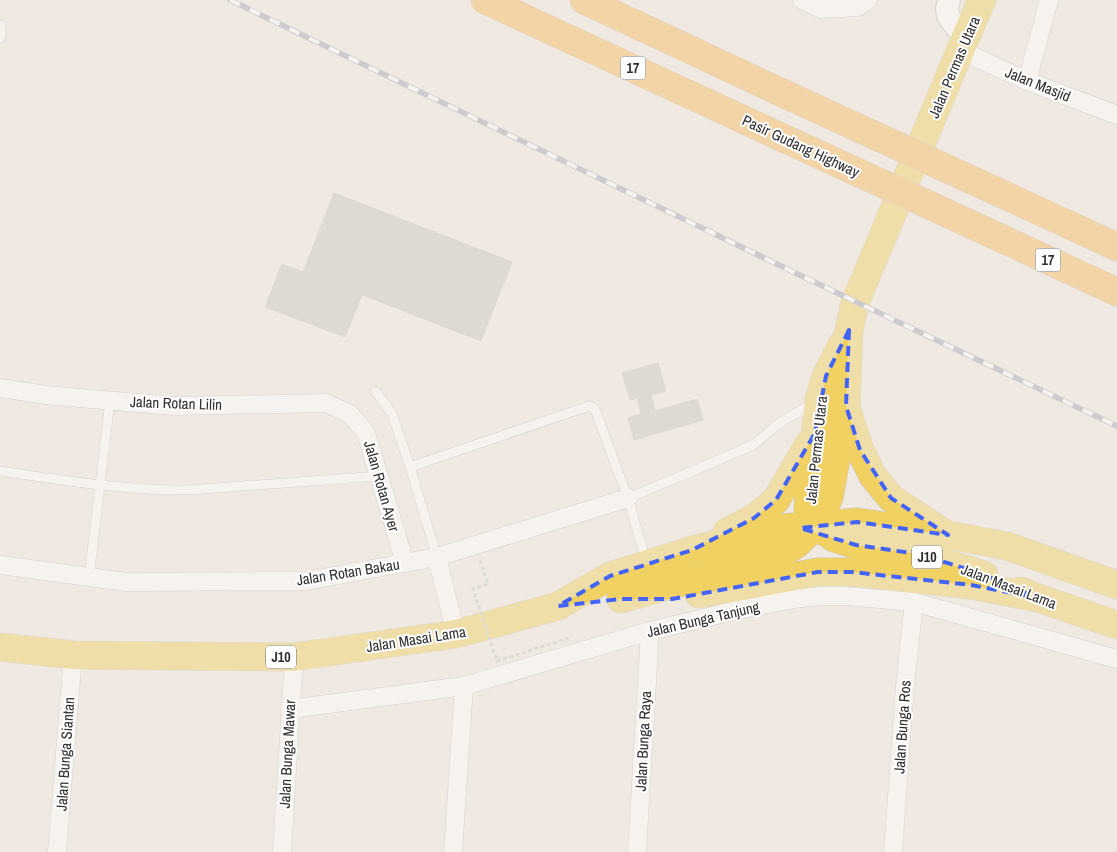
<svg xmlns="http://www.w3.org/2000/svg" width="1117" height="852" viewBox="0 0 1117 852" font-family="'Archivo Narrow',sans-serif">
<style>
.building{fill:#cbc7bf;stroke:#cbc5ba}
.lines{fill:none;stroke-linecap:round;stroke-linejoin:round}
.service-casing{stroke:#b4b7c1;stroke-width:10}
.minor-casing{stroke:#b4b7c1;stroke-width:19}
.tertiary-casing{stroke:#b4b7c1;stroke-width:24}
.primary-casing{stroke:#c9c9c9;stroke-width:29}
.trunk-casing{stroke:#c9c9c9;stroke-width:29}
.service{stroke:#fff;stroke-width:9}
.minor{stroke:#fff;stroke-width:18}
.tertiary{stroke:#fff;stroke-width:22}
.primary{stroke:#f2d163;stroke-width:28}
.trunk{stroke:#f8ba60;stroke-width:28}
.rail-casing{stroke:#a3a6b8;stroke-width:5.5}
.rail{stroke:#fff;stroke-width:4;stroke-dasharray:11;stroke-linecap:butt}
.trunk-bridge-casing{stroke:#c9c9c9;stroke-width:29;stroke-linecap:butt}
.path-bridge{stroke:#c9c9c9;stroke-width:3;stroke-dasharray:4 2.5;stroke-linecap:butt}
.trunk-bridge{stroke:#f8ba60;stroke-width:28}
.marked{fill:none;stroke:#4264fb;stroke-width:4;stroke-dasharray:10 6;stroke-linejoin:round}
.labels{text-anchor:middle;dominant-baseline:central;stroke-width:4;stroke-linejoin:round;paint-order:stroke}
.shield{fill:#fff;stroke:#6d6d6d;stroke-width:1}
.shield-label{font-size:14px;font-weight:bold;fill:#2e2e2e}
.street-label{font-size:15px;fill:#2e2e2e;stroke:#fff}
</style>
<rect width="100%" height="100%" fill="#efe9e1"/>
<g class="building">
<polygon points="334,193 512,262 481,341 303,272"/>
<polygon points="282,264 362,295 345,337 265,307"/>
<polygon points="658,363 666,391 651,395 655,411 697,399 703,420 634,440 628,418 641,414 637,398 630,400 622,373"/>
</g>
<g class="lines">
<defs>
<g id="service">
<polyline points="0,25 2,31 0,39"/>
<polyline points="376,392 392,414 410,467"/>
<path d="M0,471C63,480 125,491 189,490L379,476"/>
<polyline points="628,498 693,471 753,445 781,422 815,402"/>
<polyline points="437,557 410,467 589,406 594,408 596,412 628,498 646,561"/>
<polyline points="89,577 110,401"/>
</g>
<g id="minor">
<polyline points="802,0 822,9 858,7 868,0"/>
<polyline points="960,50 1027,81 1117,115"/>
<polyline points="1027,81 1049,0"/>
<polyline points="0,388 46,395 173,406 326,403 350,414 366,433 405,563"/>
<polyline points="437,557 456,634"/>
<polyline points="0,565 126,582 306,581 437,557 628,498"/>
<polyline points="290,709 464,686 650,631 746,608 794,599 820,596 845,596 914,602 1117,659"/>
<polyline points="57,852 73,655"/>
<polyline points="282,852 294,657"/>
<polyline points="453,852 464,686"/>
<polyline points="637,852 650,631"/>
<polyline points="893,852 905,686 914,602"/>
</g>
<polyline id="tertiary" points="949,0 947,9 948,16 965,39"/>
<g id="primary">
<polyline points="847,410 860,450 873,476 891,498 941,531"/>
<polyline points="815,525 834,538 856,545 918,554 984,575"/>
<polyline points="815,525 808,509 809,492 819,400 826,376 843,343"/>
<polyline points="727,532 754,518 776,500 809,444"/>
<polyline points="1021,591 1038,598 1117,625"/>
<polyline points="699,594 818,572 852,572 971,585 1038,598"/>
<path d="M621,599L775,556C783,552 793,548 799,542C813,530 823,514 829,497L846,406L849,330L855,303L965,39L982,0"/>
<polyline points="0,647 73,655 294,657 456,634 558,606 610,576 692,550 782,528 857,522 948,535 1007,546 1117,585"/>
</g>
<g id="trunk">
<polyline points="485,0 781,137"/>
<polyline points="584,0 791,97"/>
<polyline points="1000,193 1117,247"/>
<polyline points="979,228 1117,292"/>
</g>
</defs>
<use href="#service" class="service-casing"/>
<use href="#minor" class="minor-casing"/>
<use href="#tertiary" class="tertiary-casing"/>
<use href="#primary" class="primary-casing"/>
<use href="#trunk" class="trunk-casing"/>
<use href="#service" class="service"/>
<use href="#minor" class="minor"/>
<use href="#tertiary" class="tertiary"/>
<use href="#primary" class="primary"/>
<use href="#trunk" class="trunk"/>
<defs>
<polyline id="rail" points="230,0 787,269 1117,426"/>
</defs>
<use href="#rail" class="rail-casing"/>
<use href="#rail" class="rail"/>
<defs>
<g id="trunk-bridge">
<polyline points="791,97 1000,193"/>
<polyline points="781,137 979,228"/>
</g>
</defs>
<use href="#trunk-bridge" class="trunk-bridge-casing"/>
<polyline class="path-bridge" points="480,560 488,584 473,589 497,661 572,637"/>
<use href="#trunk-bridge" class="trunk-bridge"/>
</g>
<path d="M0 0H1117V852H0ZM849,330L846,406L860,450L891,498L948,535L857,522L800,528L856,545L918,554L980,573L1038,598L971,585L852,572H818L672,599H621L558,606L610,576L692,550L754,518L776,500L815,433L826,376Z" fill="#efe9e1" fill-opacity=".55" fill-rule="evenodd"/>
<path class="marked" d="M849,330L846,406L860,450L891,498L948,535L857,522L800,528L856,545L918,554L980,573L1038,598L971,585L852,572H818L672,599H621L558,606L610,576L692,550L754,518L776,500L815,433L826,376Z"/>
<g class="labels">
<g class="shield">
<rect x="620.5" y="56.5" width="25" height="23" rx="4"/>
<rect x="1035.5" y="248.5" width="25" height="23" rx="4"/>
<rect x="912" y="545.5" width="30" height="23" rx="4"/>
<rect x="266" y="645.5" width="30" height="23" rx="4"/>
</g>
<g class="shield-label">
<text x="633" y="68">17</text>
<text x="1048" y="260">17</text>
<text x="927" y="557">J10</text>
<text x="281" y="657">J10</text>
</g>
<g class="street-label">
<text transform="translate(954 67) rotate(-67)">Jalan Permas Utara</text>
<text transform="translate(1038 84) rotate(22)">Jalan Masjid</text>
<text transform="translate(801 146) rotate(25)">Pasir Gudang Highway</text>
<text transform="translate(176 403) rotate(2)">Jalan Rotan Lilin</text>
<text transform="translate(816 450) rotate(-84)">Jalan Permas Utara</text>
<text transform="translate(382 486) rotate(74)">Jalan Rotan Ayer</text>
<text transform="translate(348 572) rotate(-9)">Jalan Rotan Bakau</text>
<text transform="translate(1009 586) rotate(21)">Jalan Masai Lama</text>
<text transform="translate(703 619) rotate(-13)">Jalan Bunga Tanjung</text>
<text transform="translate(416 639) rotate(-9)">Jalan Masai Lama</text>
<text transform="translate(902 727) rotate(-86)">Jalan Bunga Ros</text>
<text transform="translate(643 741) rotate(-87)">Jalan Bunga Raya</text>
<text transform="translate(65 754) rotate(-86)">Jalan Bunga Siantan</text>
<text transform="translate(287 754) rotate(-87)">Jalan Bunga Mawar</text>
</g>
</g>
</svg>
